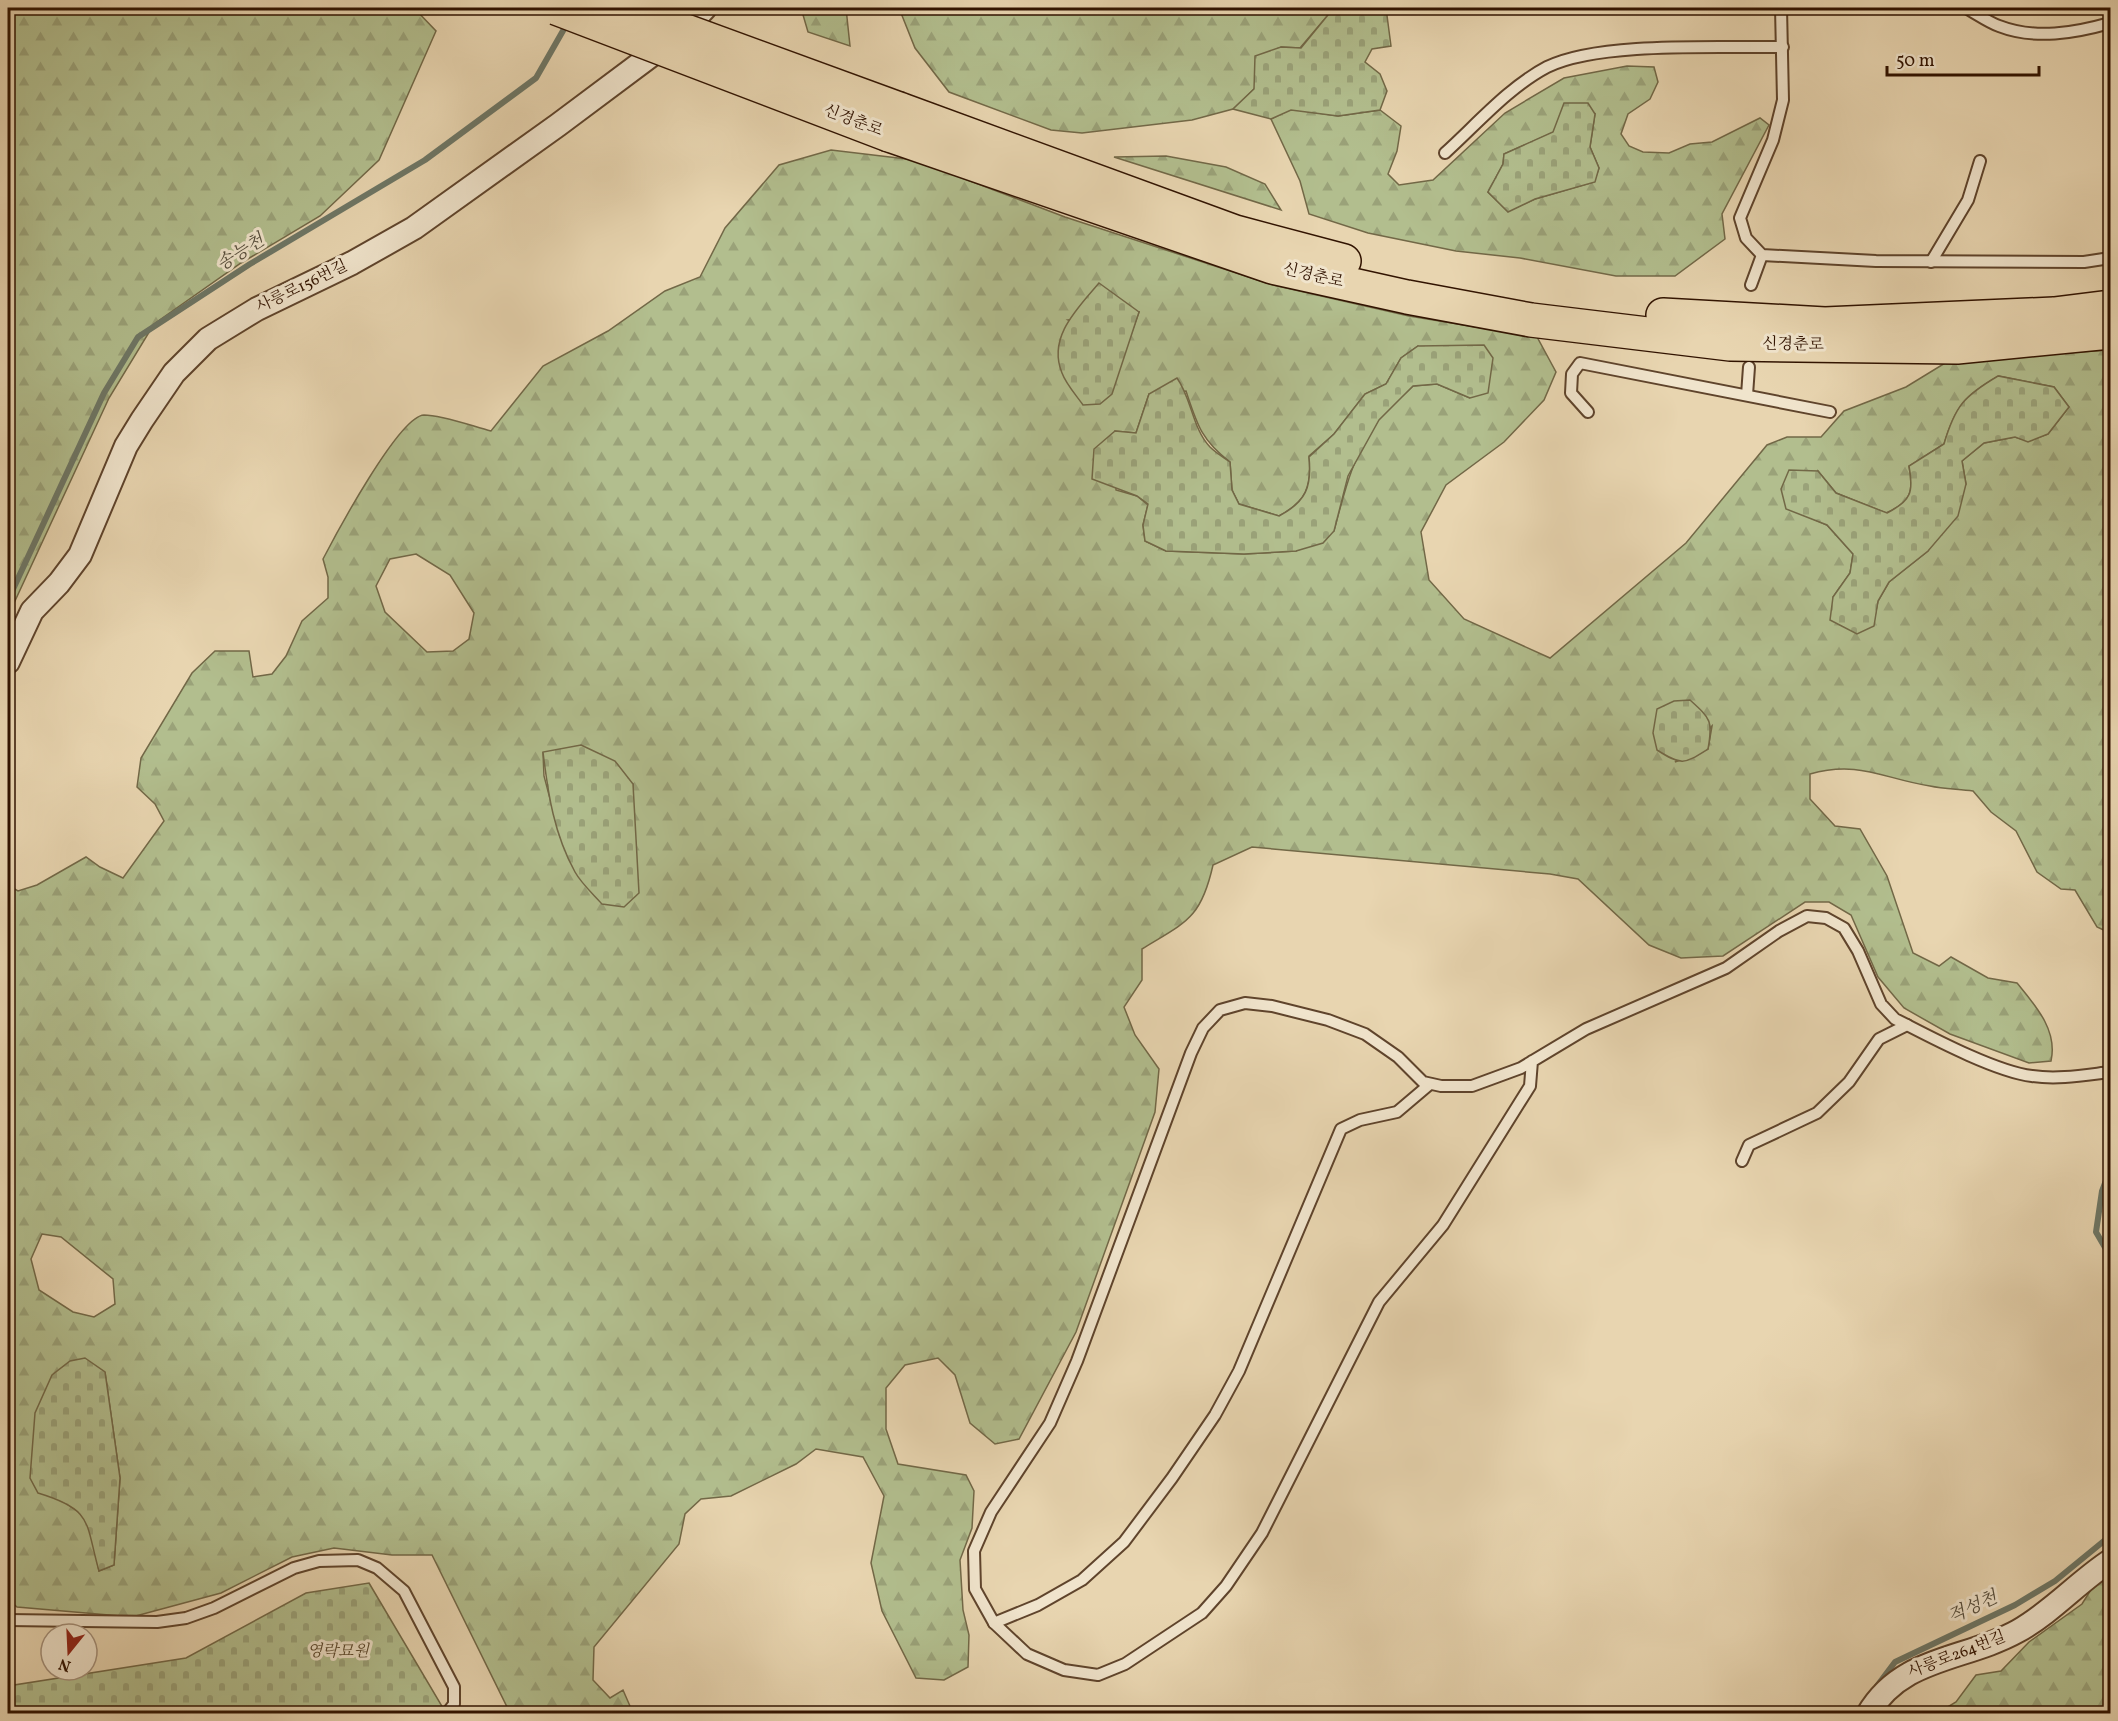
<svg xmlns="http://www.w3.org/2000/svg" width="2118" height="1721" viewBox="0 0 2118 1721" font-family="Vollkorn,'Noto Serif KR',serif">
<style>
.forest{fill:url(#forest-firs);stroke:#726847;stroke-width:1.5;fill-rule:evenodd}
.cemetery{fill:url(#cemetery-stones);stroke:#726847;stroke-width:1.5}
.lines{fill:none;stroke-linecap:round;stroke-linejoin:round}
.stream{stroke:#6e7766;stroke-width:6}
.service-casing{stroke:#5f442c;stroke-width:14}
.minor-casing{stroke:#5f442c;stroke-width:26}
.trunk-casing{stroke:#311300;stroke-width:36}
.service{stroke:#f0e4cc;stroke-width:10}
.minor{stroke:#f0e4cc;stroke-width:22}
.trunk{stroke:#e8d5b0;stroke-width:33}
.trunk-bridge-casing{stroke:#311300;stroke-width:36;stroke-linecap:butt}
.trunk-bridge{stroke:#e8d5b0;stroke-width:33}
.labels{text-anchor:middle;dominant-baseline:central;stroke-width:6;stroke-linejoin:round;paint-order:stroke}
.street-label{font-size:16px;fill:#311300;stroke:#f0e4cc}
.park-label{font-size:16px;font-style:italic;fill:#58462b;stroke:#f0e4cc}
.water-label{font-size:18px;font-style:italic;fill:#554d3c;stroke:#f0e4cc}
</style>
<defs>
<pattern id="forest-firs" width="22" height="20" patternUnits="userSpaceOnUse" patternTransform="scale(1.5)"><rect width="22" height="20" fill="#b2be8e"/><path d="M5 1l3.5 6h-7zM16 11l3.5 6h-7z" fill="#9aa279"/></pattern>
<pattern id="cemetery-stones" width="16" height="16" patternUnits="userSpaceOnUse" patternTransform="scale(1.5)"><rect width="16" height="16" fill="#b2be8e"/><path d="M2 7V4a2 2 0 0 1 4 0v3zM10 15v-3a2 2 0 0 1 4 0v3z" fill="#9aa279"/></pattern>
</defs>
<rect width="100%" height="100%" fill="#e8d5b0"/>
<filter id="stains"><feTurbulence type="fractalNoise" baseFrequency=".00333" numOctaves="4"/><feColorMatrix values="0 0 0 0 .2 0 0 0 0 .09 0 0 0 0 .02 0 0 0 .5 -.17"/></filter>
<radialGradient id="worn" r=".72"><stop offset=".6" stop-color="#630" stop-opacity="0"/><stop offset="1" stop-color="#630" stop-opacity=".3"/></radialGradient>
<g class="forest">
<polygon points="8,8 414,8 436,31 379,160 320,216 241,263 154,324 109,398 8,616"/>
<polygon points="801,8 846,8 850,46 808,32"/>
<polygon points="899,8 1328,8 1328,15 1300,48 1281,47 1254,89 1233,109 1192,120 1082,133 1051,130 949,92 915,48"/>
<path d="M1627,66L1654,67L1658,82L1650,99L1628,114L1621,134L1629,146L1643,152L1669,153L1690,144L1712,142L1760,118L1769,125L1722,214L1725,239L1675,276H1616L1520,258L1456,251L1368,233L1309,214L1300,181L1271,119L1291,109L1338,116L1380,110L1401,126L1397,151L1388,174L1399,185L1433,180L1505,113L1564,78ZM1595,114L1590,147L1599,168L1594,182L1535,199L1508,211L1488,192L1503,164L1504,154Z"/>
<path d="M831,150L915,160L1065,217L1273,285L1409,316L1537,337L1556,372L1544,400L1504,442L1446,485L1421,532L1429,580L1464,619L1550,658L1686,543L1767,445L1787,437H1821L1844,411L1906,387L1950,360L2110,350V723L2105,744L2110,763V933L2097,927L2075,890L2061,889L2037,872L2016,831L1991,812L1973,791C1959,789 1944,789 1930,786C1884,779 1859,760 1810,774V799L1835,826L1860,829L1887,876L1913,953L1939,966L1951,957L1988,978L2017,983C2035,1005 2058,1030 2051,1061L2029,1063L1950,1034L1904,1008L1878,977L1851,915L1829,902H1805L1723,956L1681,958L1649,945L1578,879L1550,874L1252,847L1213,865C1201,919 1186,922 1142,949V980L1124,1007L1135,1035L1159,1069L1155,1112L1076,1332L1019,1439L995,1444L970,1423L955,1375L938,1358L905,1365L886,1388V1429L898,1464L966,1475L974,1491L972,1528L960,1560L963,1610L969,1635L968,1667L944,1680L916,1678L882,1611L871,1563L884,1496L863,1457L816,1449L796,1464L731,1496L701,1499L685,1514L679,1544L594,1647L593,1680L610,1698L623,1690L633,1713H510L432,1555H392L334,1548L292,1557L221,1593L132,1617L17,1607L8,1599V885L18,891L37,885L86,857L100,867L123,878L164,821L155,804L137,787L141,758L192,673L215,651H249L253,677L272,674L286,656L302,621L328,598V577L323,559C336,534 399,416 424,415C442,415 472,426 491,431L543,366L608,331L665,291L700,277L725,228L779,165ZM1139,312L1125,351L1068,320ZM1418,346L1470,398L1437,384L1413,386C1402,397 1389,407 1379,419C1354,451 1344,493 1334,531L1296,551L1244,554L1166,551L1145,541L1143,525L1148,505L1137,496L1116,490L1115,431L1136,433L1149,394L1186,391C1197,424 1201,440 1230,462L1232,490L1239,504L1279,516C1306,501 1312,487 1309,456L1334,434L1365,394L1386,384L1401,358ZM1999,376L2054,387L2069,407L2048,434L2028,441L2015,437L1984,443L1962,461L1966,484L1928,551L1889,582L1878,601L1873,626L1833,597L1850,573L1853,554L1827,525L1811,518L1818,471L1836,493L1886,513C1911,502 1914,492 1909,466L1944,444C1955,407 1965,395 1999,376ZM416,554L450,575L474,613L469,639L453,651L427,652L385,612L376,586L390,559ZM1712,726L1708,749L1675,762ZM543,753L633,784V813L560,837L544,776ZM42,1234L61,1237L113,1279L115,1304L94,1317L73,1312L39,1290L31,1259ZM105,1372L120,1478L114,1565L99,1571L91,1531L82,1514L61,1500Z"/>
<polygon points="1166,156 1226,167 1265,184 1281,210 1114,157"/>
<polygon points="2110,1570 2110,1713 1936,1714 1956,1702 1976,1675 2001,1671 2029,1642 2082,1604 2097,1580"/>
</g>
<g class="cemetery">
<polygon points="1328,8 1386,8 1391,46 1372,49 1365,62 1380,74 1387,91 1380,110 1338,116 1291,110 1271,119 1233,109 1254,89 1255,56 1281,47 1301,48 1328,15"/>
<polygon points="1564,103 1588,103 1595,114 1590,147 1599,168 1595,182 1535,199 1508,212 1488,192 1503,164 1504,154 1553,132"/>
<path d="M1099,283L1139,312L1112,394L1100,404L1083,405C1076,395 1066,384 1062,373C1047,337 1078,308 1099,283Z"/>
<path d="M1484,345L1493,358L1488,393L1470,398L1437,384L1413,386L1379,420L1348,476L1334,531L1323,543L1296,551L1244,554L1166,551L1145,541L1143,525L1148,504L1137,496L1092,479L1094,449L1115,431L1136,433L1149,394L1177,378C1192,399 1192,428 1210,447C1216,453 1223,457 1230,462L1232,490L1239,504L1279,516C1306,502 1312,487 1309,457L1334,434L1365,394L1386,384L1401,358L1418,346Z"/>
<path d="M1998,376L2054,387L2069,407L2048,434L2028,442L2015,437L1984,443L1962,461L1966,484L1958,516L1928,551L1889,582L1878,601L1874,626L1857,634L1830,620L1833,597L1850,573L1853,554L1827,525L1786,509L1781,489L1789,470L1818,471L1836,493L1887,513C1911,501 1914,492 1909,466L1944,444C1955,406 1964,396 1998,376Z"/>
<path d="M1690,700C1711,719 1713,721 1708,749C1684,764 1682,766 1657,750L1653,733L1657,709L1674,701Z"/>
<path d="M581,745L615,761L633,784L639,893L624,907L602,904C593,894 581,883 575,872C554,834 548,794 543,752Z"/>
<path d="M85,1358L105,1372L120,1478L114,1565L99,1571C85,1522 94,1510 38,1493L30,1478L35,1413L52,1375L70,1361Z"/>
<polygon points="369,1583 443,1708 435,1713 8,1713 8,1686 186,1658 306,1593"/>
</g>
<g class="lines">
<g class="stream">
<polyline points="8,600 104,393 138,337 250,264 425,160 536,78 568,22"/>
<polyline points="2110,1170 2102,1191 2096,1232 2110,1256"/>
<polyline points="1877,1686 1895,1662 2015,1605 2055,1581 2110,1536"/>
</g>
<defs>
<g id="service">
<polyline points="1781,8 1783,100 1773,140 1740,218 1746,238 1762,255 1876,261 2084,262 2110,258"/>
<path d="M1966,8C1977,14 1988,22 1999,26C2035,40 2075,33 2110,23"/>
<path d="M1445,153C1477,124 1509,87 1547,67C1599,41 1722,48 1783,47"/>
<polyline points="1931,262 1968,200 1980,161"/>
<polyline points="1751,285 1762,255"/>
<polyline points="1747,395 1749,367"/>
<polyline points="1588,412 1571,393 1572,374 1580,363 1830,412"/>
<path d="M1532,1061L1530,1086L1443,1225L1379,1302L1262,1533L1226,1586L1202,1613L1125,1664L1098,1675L1064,1670L1027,1654L994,1623L975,1589L974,1551L991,1512L1050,1423L1077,1361L1191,1053L1203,1028L1220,1010L1245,1003L1272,1006L1328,1020L1365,1034L1398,1057L1423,1082L1441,1086H1472L1521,1068L1586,1029L1726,968L1779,931L1807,916L1826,918L1844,928L1858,951L1881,1004L1895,1019L1907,1025C1938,1041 1998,1072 2032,1076C2058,1080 2085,1075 2110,1072"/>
<polyline points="1742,1161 1749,1145 1817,1113 1849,1082 1879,1039 1907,1025"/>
<polyline points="8,1620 157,1622 186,1618 214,1608 294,1568 319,1561 358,1560 377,1568 404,1591 454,1687 454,1704 446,1714"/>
<polyline points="994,1623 1038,1605 1082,1580 1124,1542 1172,1478 1215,1415 1239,1371 1341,1129 1360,1120 1397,1112 1430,1084"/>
</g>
<g id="minor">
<polyline points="8,662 32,611 59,583 80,555 126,446 142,420 174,373 208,339 257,309 352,263 414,228 558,125 661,48 687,27 705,8"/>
<path d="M1868,1714C1902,1656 1964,1661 2018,1631C2052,1612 2078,1582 2110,1561"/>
</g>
<g id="trunk">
<polyline points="899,109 1235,232 1344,261"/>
<polyline points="889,135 1272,267 1407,297 1531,320 1730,344 1957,347 2110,332"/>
<polyline points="1663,315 1825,324 2054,314 2110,307"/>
</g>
</defs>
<use href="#service" class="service-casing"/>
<use href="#minor" class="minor-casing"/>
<use href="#trunk" class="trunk-casing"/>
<use href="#service" class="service"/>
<use href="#minor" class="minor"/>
<use href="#trunk" class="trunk"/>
<defs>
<g id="trunk-bridge">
<polyline points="556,8 889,135"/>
<polyline points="623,8 899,109"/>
</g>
</defs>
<use href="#trunk-bridge" class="trunk-bridge-casing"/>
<use href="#trunk-bridge" class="trunk-bridge"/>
</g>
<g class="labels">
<g class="street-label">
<text transform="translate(853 121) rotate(21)">신경춘로</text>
<text transform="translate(1313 276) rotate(13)">신경춘로</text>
<text transform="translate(302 287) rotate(-26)">사릉로156번길</text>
<text transform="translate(1793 345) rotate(1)">신경춘로</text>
<text transform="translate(1957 1655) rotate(-21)">사릉로264번길</text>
</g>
<g class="park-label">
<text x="338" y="1652">영락묘원</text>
</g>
<g class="water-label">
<text transform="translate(241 253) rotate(-32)">송능천</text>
<text transform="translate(1973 1608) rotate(-25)">적성천</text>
</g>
</g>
<rect width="2118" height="1721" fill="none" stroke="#e8d5b0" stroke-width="30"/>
<rect x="9" y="9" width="2100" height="1703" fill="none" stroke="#311300" stroke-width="3"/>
<rect x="15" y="15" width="2088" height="1691" fill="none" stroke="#311300" stroke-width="1.5"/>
<g transform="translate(69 1652) rotate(198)"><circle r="28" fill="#f0e4cc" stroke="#a4907a" stroke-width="1.5"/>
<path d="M0-4.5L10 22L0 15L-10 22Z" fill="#8f2418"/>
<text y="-9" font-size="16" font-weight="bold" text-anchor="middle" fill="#311300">N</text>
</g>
<path d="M1887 66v9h152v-9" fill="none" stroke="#311300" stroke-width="3"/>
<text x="1896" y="66" font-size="18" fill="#311300" stroke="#f0e4cc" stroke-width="4.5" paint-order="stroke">50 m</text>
<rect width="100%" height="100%" filter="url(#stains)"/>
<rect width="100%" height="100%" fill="url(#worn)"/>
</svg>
